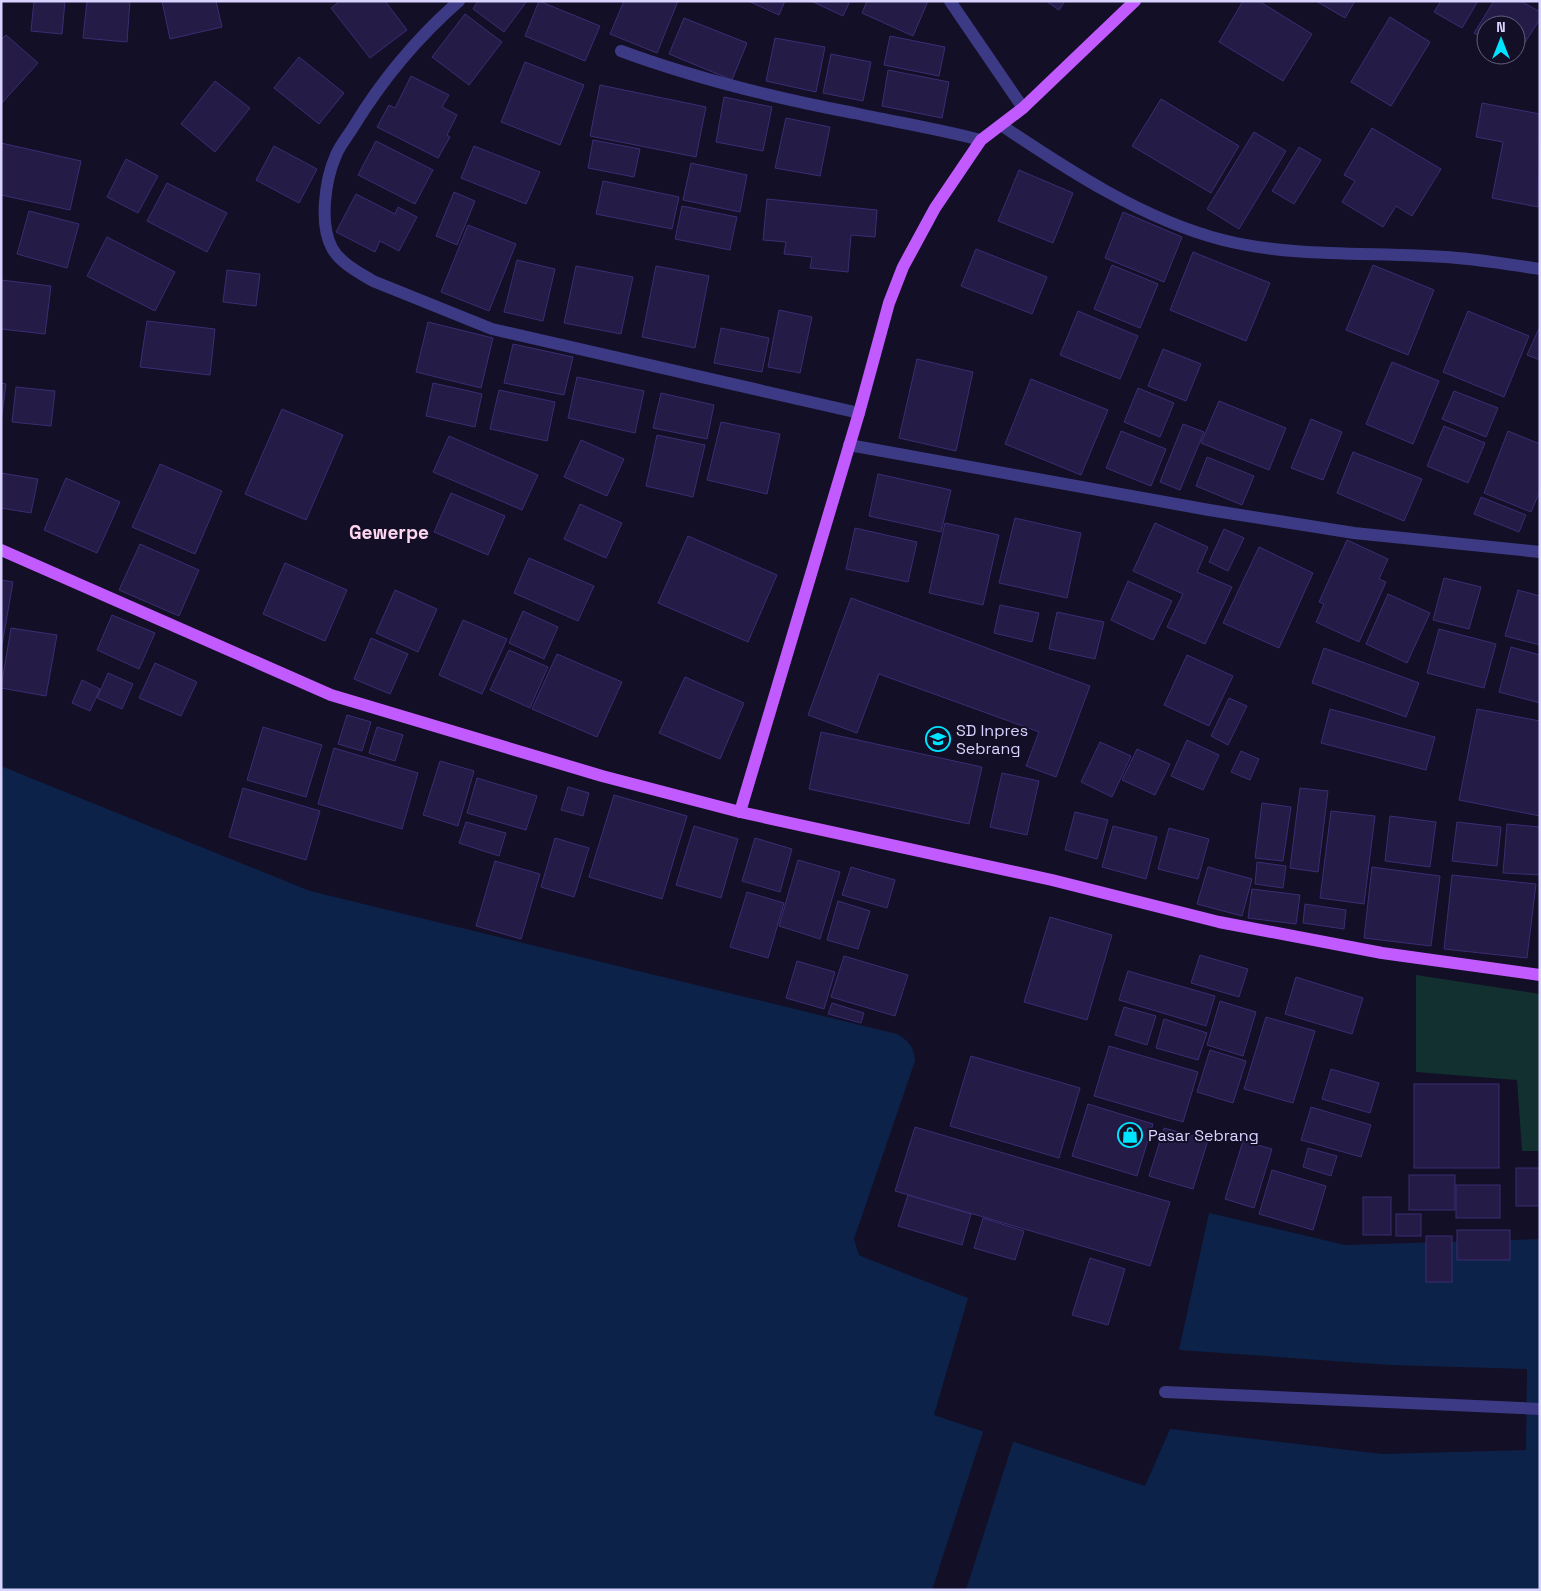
<svg xmlns="http://www.w3.org/2000/svg" width="1541" height="1591" viewBox="0 0 1541 1591" font-family="'Space Grotesk',sans-serif">
<style>
.green{fill:#12302f}
.water{fill:#0c2248}
.pier{fill:#130f26}
.building{fill:#241b47;stroke:#3b2d73}
.lines{fill:none;stroke-linecap:round;stroke-linejoin:round}
.minor{stroke:#3d3a85;stroke-width:12}
.major{stroke:#c25bff;stroke-width:12}
.labels{text-anchor:middle;dominant-baseline:central;stroke-width:4;stroke-linejoin:round;paint-order:stroke}
.poi-label{font-size:16px;fill:#d9d4ff;stroke:#130f26;text-anchor:start}
.quarter-label{font-size:19px;font-weight:bold;fill:#ffd6f0;stroke:#130f26}
</style>
<rect width="100%" height="100%" fill="#130f26"/>
<polygon class="green" points="1416,975 1540,994 1540,1151 1522,1151 1517,1080 1416,1072"/>
<path class="water" d="M1,766L310,891L897,1034C909,1041 914,1047 915,1061L854,1239L859,1255L868,1259L968,1298L934,1415L1145,1486L1170,1429L1382,1454L1526,1450L1527,1369L1390,1365L1179,1350L1209,1213L1345,1245L1540,1239V1590H1Z"/>
<polygon class="pier" points="984,1429 1014,1439 966,1590 932,1590"/>
<g class="building">
<polygon points="34,1 65,1 62,34 31,31"/>
<polygon points="87,1 130,1 127,42 83,38"/>
<polygon points="162,1 216,1 222,27 170,39"/>
<polygon points="340,1 385,1 407,30 370,58 331,8"/>
<polygon points="478,1 527,1 504,32 473,9"/>
<polygon points="539,1 600,26 585,61 525,36"/>
<polygon points="624,1 678,1 657,53 610,34"/>
<polygon points="748,1 785,1 779,15"/>
<polygon points="811,1 850,1 843,16"/>
<polygon points="867,1 928,1 913,36 862,13"/>
<polygon points="1046,1 1065,1 1059,10"/>
<polygon points="1243,1 1259,1 1312,34 1283,81 1219,42"/>
<polygon points="1316,1 1355,1 1345,18"/>
<polygon points="1441,1 1478,1 1462,28 1434,12"/>
<polygon points="1494,1 1521,1 1540,12 1540,19 1515,58 1510,55 1516,55 1516,25 1486,25 1486,40 1474,33"/>
<polygon points="465,14 502,42 469,85 432,57"/>
<polygon points="1390,17 1430,42 1391,106 1351,82"/>
<polygon points="684,18 747,43 732,80 669,54"/>
<polygon points="6,35 38,63 1,104 1,40"/>
<polygon points="890,36 945,47 939,76 884,65"/>
<polygon points="775,38 825,47 816,92 766,81"/>
<polygon points="831,54 871,62 863,101 823,93"/>
<polygon points="299,57 344,93 319,124 274,88"/>
<polygon points="525,62 584,85 560,145 501,122"/>
<polygon points="888,70 949,82 942,118 882,106"/>
<polygon points="411,76 449,95 442,107 457,115 447,135 450,137 438,158 377,127 389,105 395,108"/>
<polygon points="215,81 250,108 215,152 181,124"/>
<polygon points="600,85 706,107 696,157 590,136"/>
<polygon points="724,97 772,107 763,151 716,142"/>
<polygon points="1161,99 1239,146 1211,193 1132,146"/>
<polygon points="1482,103 1540,114 1538,207 1492,198 1503,142 1476,137"/>
<polygon points="786,118 830,127 820,176 775,168"/>
<polygon points="1372,128 1441,169 1412,216 1396,206 1383,227 1342,202 1355,181 1344,175"/>
<polygon points="1254,132 1286,151 1239,229 1207,209"/>
<polygon points="593,140 640,149 634,177 588,168"/>
<polygon points="376,141 433,170 415,204 358,175"/>
<polygon points="1,143 81,161 70,210 1,195"/>
<polygon points="274,146 317,169 299,203 256,180"/>
<polygon points="474,146 540,172 526,204 461,178"/>
<polygon points="1299,147 1321,160 1294,204 1272,191"/>
<polygon points="126,159 158,176 138,213 107,197"/>
<polygon points="691,163 747,175 740,212 683,200"/>
<polygon points="1019,170 1073,193 1053,243 998,221"/>
<polygon points="603,181 679,197 672,229 596,214"/>
<polygon points="167,183 227,213 207,252 147,221"/>
<polygon points="454,192 475,201 457,245 436,236"/>
<polygon points="356,194 395,214 398,207 417,217 399,251 380,241 375,252 336,232"/>
<polygon points="767,199 877,210 875,237 851,235 848,272 810,268 812,257 784,254 786,242 763,240"/>
<polygon points="682,206 737,217 730,250 675,239"/>
<polygon points="29,211 79,224 67,268 17,254"/>
<polygon points="1123,212 1182,237 1164,282 1105,258"/>
<polygon points="468,225 516,244 489,311 441,292"/>
<polygon points="107,237 175,272 155,311 87,276"/>
<polygon points="976,249 1047,277 1032,314 961,286"/>
<polygon points="1193,252 1270,283 1246,341 1170,310"/>
<polygon points="517,260 555,269 543,321 504,312"/>
<polygon points="1112,265 1158,284 1140,328 1094,309"/>
<polygon points="1373,265 1434,290 1408,355 1346,330"/>
<polygon points="576,266 633,277 621,334 564,323"/>
<polygon points="656,266 709,276 695,348 642,337"/>
<polygon points="227,270 260,274 256,306 223,302"/>
<polygon points="1,280 51,286 45,334 1,329"/>
<polygon points="779,310 812,317 800,373 768,367"/>
<polygon points="1078,311 1138,336 1120,379 1060,355"/>
<polygon points="1468,311 1529,336 1504,397 1443,372"/>
<polygon points="147,321 215,329 210,375 140,367"/>
<polygon points="428,322 493,338 481,388 416,372"/>
<polygon points="1540,326 1540,360 1527,355"/>
<polygon points="721,328 769,338 762,372 714,363"/>
<polygon points="513,344 573,357 564,395 504,383"/>
<polygon points="1163,349 1201,364 1186,401 1148,386"/>
<polygon points="917,359 973,372 956,451 899,438"/>
<polygon points="1392,362 1439,381 1413,444 1366,424"/>
<polygon points="577,377 644,391 635,433 568,418"/>
<polygon points="1031,379 1108,410 1081,475 1005,444"/>
<polygon points="1,383 6,384 1,422"/>
<polygon points="433,383 482,394 475,427 426,416"/>
<polygon points="16,387 55,391 51,426 12,422"/>
<polygon points="1138,388 1174,403 1160,437 1124,422"/>
<polygon points="499,390 555,402 547,441 490,429"/>
<polygon points="1454,391 1498,408 1486,437 1442,419"/>
<polygon points="661,393 714,405 707,439 653,428"/>
<polygon points="1219,401 1286,428 1269,470 1201,443"/>
<polygon points="282,409 343,435 306,520 245,494"/>
<polygon points="1311,419 1342,432 1323,480 1291,468"/>
<polygon points="721,422 780,434 767,494 707,480"/>
<polygon points="1183,424 1204,432 1180,490 1160,482"/>
<polygon points="1444,426 1485,443 1468,483 1427,466"/>
<polygon points="1121,431 1166,449 1151,486 1106,468"/>
<polygon points="1508,431 1540,444 1540,491 1531,512 1484,493"/>
<polygon points="657,435 705,445 693,497 646,486"/>
<polygon points="449,436 538,475 522,510 433,472"/>
<polygon points="581,440 624,459 607,496 564,477"/>
<polygon points="1353,452 1422,479 1404,521 1337,493"/>
<polygon points="1207,457 1254,476 1242,505 1196,486"/>
<polygon points="160,464 222,491 195,554 132,527"/>
<polygon points="1,473 38,479 31,513 1,508"/>
<polygon points="878,474 951,490 941,532 869,516"/>
<polygon points="66,478 120,502 97,553 44,530"/>
<polygon points="451,493 505,516 488,555 434,532"/>
<polygon points="1481,497 1526,515 1519,532 1474,514"/>
<polygon points="580,504 622,523 606,558 564,539"/>
<polygon points="1015,518 1081,533 1067,598 999,583"/>
<polygon points="945,523 999,535 983,605 929,593"/>
<polygon points="1155,523 1208,547 1197,572 1232,587 1205,644 1167,627 1183,594 1133,571"/>
<polygon points="855,528 917,542 908,582 846,569"/>
<polygon points="1224,529 1244,538 1228,571 1209,562"/>
<polygon points="688,536 777,575 748,642 658,603"/>
<polygon points="1347,540 1388,559 1379,579 1386,582 1359,642 1316,622 1324,604 1319,602"/>
<polygon points="140,544 199,570 179,616 119,590"/>
<polygon points="1259,547 1313,573 1279,648 1223,623"/>
<polygon points="529,558 594,586 578,621 514,593"/>
<polygon points="285,563 347,590 325,641 263,614"/>
<polygon points="1444,578 1481,587 1469,629 1433,620"/>
<polygon points="1,580 13,582 1,651"/>
<polygon points="1128,581 1172,601 1153,640 1111,620"/>
<polygon points="395,590 437,609 418,652 376,633"/>
<polygon points="1518,590 1540,596 1540,645 1505,636"/>
<polygon points="1388,594 1430,613 1407,663 1366,644"/>
<polygon points="851,598 1090,686 1056,777 1026,766 1039,732 879,674 857,733 808,715"/>
<polygon points="1000,605 1039,613 1032,642 994,633"/>
<polygon points="523,611 558,627 544,659 509,643"/>
<polygon points="1057,612 1104,622 1095,659 1049,649"/>
<polygon points="112,615 155,633 139,669 97,650"/>
<polygon points="463,620 507,639 482,694 439,675"/>
<polygon points="11,628 57,635 46,696 1,688"/>
<polygon points="1439,629 1496,644 1484,688 1427,673"/>
<polygon points="371,638 408,654 390,694 354,679"/>
<polygon points="1511,647 1540,655 1540,703 1499,692"/>
<polygon points="1324,648 1419,683 1406,717 1312,683"/>
<polygon points="509,650 548,667 530,708 490,690"/>
<polygon points="557,654 622,682 597,737 532,709"/>
<polygon points="1187,655 1233,676 1209,726 1164,705"/>
<polygon points="155,663 197,682 181,716 139,698"/>
<polygon points="108,673 133,684 122,709 97,698"/>
<polygon points="685,677 744,703 720,759 659,733"/>
<polygon points="82,680 100,689 90,711 72,703"/>
<polygon points="1229,698 1247,706 1228,745 1211,736"/>
<polygon points="1330,709 1435,737 1426,770 1321,743"/>
<polygon points="1477,709 1540,721 1540,816 1459,800"/>
<polygon points="347,715 371,722 362,751 338,744"/>
<polygon points="263,727 322,745 306,797 247,780"/>
<polygon points="377,727 403,735 395,761 369,753"/>
<polygon points="821,732 982,767 969,824 809,789"/>
<polygon points="1187,740 1219,755 1203,790 1171,776"/>
<polygon points="1100,742 1131,756 1112,797 1081,782"/>
<polygon points="334,748 418,773 402,829 318,804"/>
<polygon points="1137,749 1170,764 1155,795 1122,780"/>
<polygon points="1241,751 1259,759 1250,780 1231,772"/>
<polygon points="440,761 474,771 458,826 423,815"/>
<polygon points="1002,773 1039,781 1027,835 990,827"/>
<polygon points="477,778 537,796 526,830 467,813"/>
<polygon points="568,787 589,793 583,816 561,810"/>
<polygon points="243,788 320,811 306,860 229,837"/>
<polygon points="1300,788 1328,791 1318,872 1290,868"/>
<polygon points="614,795 687,816 662,899 589,877"/>
<polygon points="1262,803 1291,807 1283,861 1255,858"/>
<polygon points="1331,811 1375,816 1364,904 1320,898"/>
<polygon points="1075,812 1108,820 1097,859 1065,850"/>
<polygon points="1390,816 1436,822 1430,867 1385,861"/>
<polygon points="466,822 506,833 499,856 459,843"/>
<polygon points="1457,822 1501,827 1497,866 1452,861"/>
<polygon points="1507,824 1540,827 1540,875 1503,873"/>
<polygon points="694,826 738,839 721,898 676,885"/>
<polygon points="1113,826 1157,837 1146,879 1102,867"/>
<polygon points="1169,828 1209,839 1198,879 1158,869"/>
<polygon points="555,838 589,848 574,897 541,887"/>
<polygon points="755,838 792,849 780,892 742,881"/>
<polygon points="798,860 840,872 820,939 779,926"/>
<polygon points="495,861 540,874 521,939 476,926"/>
<polygon points="1257,862 1286,866 1283,888 1255,884"/>
<polygon points="851,867 895,880 887,908 842,895"/>
<polygon points="1208,867 1252,879 1242,916 1197,904"/>
<polygon points="1372,867 1440,876 1431,946 1364,938"/>
<polygon points="1452,875 1536,884 1527,958 1444,949"/>
<polygon points="1252,889 1300,895 1296,924 1248,918"/>
<polygon points="747,892 784,903 768,958 730,947"/>
<polygon points="838,901 870,911 858,949 827,940"/>
<polygon points="1305,904 1346,910 1344,929 1303,923"/>
<polygon points="1050,917 1112,935 1087,1020 1024,1002"/>
<polygon points="1200,955 1248,969 1239,997 1191,983"/>
<polygon points="844,956 908,975 895,1016 831,997"/>
<polygon points="797,961 835,972 824,1009 786,998"/>
<polygon points="1128,971 1215,996 1206,1026 1119,1000"/>
<polygon points="1296,977 1363,998 1352,1034 1285,1014"/>
<polygon points="1220,1001 1256,1012 1243,1056 1207,1045"/>
<polygon points="832,1003 864,1013 861,1023 828,1014"/>
<polygon points="1124,1007 1156,1016 1147,1045 1115,1035"/>
<polygon points="1266,1017 1315,1031 1293,1103 1244,1089"/>
<polygon points="1164,1019 1207,1033 1198,1060 1156,1048"/>
<polygon points="1109,1046 1198,1072 1183,1122 1094,1096"/>
<polygon points="1210,1050 1246,1061 1233,1103 1197,1092"/>
<polygon points="971,1056 1080,1088 1059,1158 950,1126"/>
<polygon points="1331,1069 1379,1083 1370,1113 1322,1099"/>
<rect x="1414" y="1084" width="85" height="84"/>
<polygon points="1088,1104 1153,1124 1137,1176 1072,1156"/>
<polygon points="1311,1107 1371,1125 1361,1157 1301,1140"/>
<polygon points="915,1127 1170,1202 1150,1266 895,1191"/>
<polygon points="1164,1128 1208,1140 1193,1189 1149,1176"/>
<polygon points="1243,1141 1272,1149 1254,1208 1225,1199"/>
<polygon points="1308,1148 1337,1156 1331,1176 1303,1167"/>
<rect x="1516" y="1168" width="24" height="38"/>
<polygon points="1272,1170 1326,1186 1313,1230 1259,1214"/>
<rect x="1409" y="1175" width="46" height="35"/>
<rect x="1456" y="1185" width="44" height="33"/>
<polygon points="908,1195 971,1214 962,1245 898,1226"/>
<rect x="1363" y="1197" width="28" height="38"/>
<rect x="1396" y="1214" width="25" height="22"/>
<polygon points="983,1218 1024,1231 1015,1260 974,1248"/>
<rect x="1457" y="1230" width="53" height="30"/>
<rect x="1426" y="1236" width="26" height="46"/>
<polygon points="1090,1258 1125,1269 1108,1325 1072,1315"/>
</g>
<g class="lines">
<g class="minor">
<path d="M459,1C418,37 382,80 354,126C348,136 340,145 336,155C325,180 319,224 332,248C340,263 360,273 373,281L492,329L859,413"/>
<polyline points="950,1 1023,108"/>
<path d="M621,51C697,79 775,98 854,113C896,122 939,129 981,140"/>
<path d="M1001,125C1068,170 1144,220 1223,240C1298,259 1380,251 1457,258C1485,260 1512,265 1540,269"/>
<polyline points="849,445 1209,510 1354,533 1540,552"/>
<polyline points="1165,1392 1540,1409"/>
</g>
<g class="major">
<polyline points="1,550 331,695 602,776 740,812 1052,880 1219,922 1382,953 1540,975"/>
<polyline points="740,812 859,413 889,303 903,267 935,208 981,140 1023,108 1135,1"/>
</g>
</g>
<defs>
<symbol id="school-ring" viewBox="-11 -11 22 22"><circle r="9.5" fill="#130f26" stroke="#00e5ff" stroke-width="1.5"/><path d="M0-5L7-2L0 1L-7-2ZM-4 1L0 2.5L4 1V4Q0 6-4 4Z" fill="#00e5ff"/></symbol>
<symbol id="shop-ring" viewBox="-11 -11 22 22"><circle r="9.5" fill="#130f26" stroke="#00e5ff" stroke-width="1.5"/><path d="M-5-2.5h2.3a2.7 3.5 0 0 1 5.4 0H5L5.5 6h-11ZM-1.5-2.5h3a1.5 2.3 0 0 0-3 0Z" fill="#00e5ff"/></symbol>
</defs>
<g fill-rule="evenodd">
<use href="#school-ring" x="924" y="725" width="28" height="28"/>
<use href="#shop-ring" x="1116" y="1121" width="28" height="28"/>
</g>
<g class="labels">
<g class="poi-label">
<text x="956" y="730">SD Inpres<tspan x="956" dy="18">Sebrang</tspan></text>
<text x="1148" y="1135">Pasar Sebrang</text>
</g>
<g class="quarter-label">
<text x="389" y="532">Gewerpe</text>
</g>
</g>
<rect width="1541" height="1591" fill="none" stroke="#d9d4ff" stroke-width="5"/>
<g transform="translate(1501 40)"><circle r="24" fill="#130f26" stroke="#625e7d"/>
<path d="M0-4L9 19L0 12L-9 19Z" fill="#00e5ff"/>
<text y="-8" font-size="14" font-weight="bold" text-anchor="middle" fill="#d9d4ff">N</text>
</g>
</svg>
